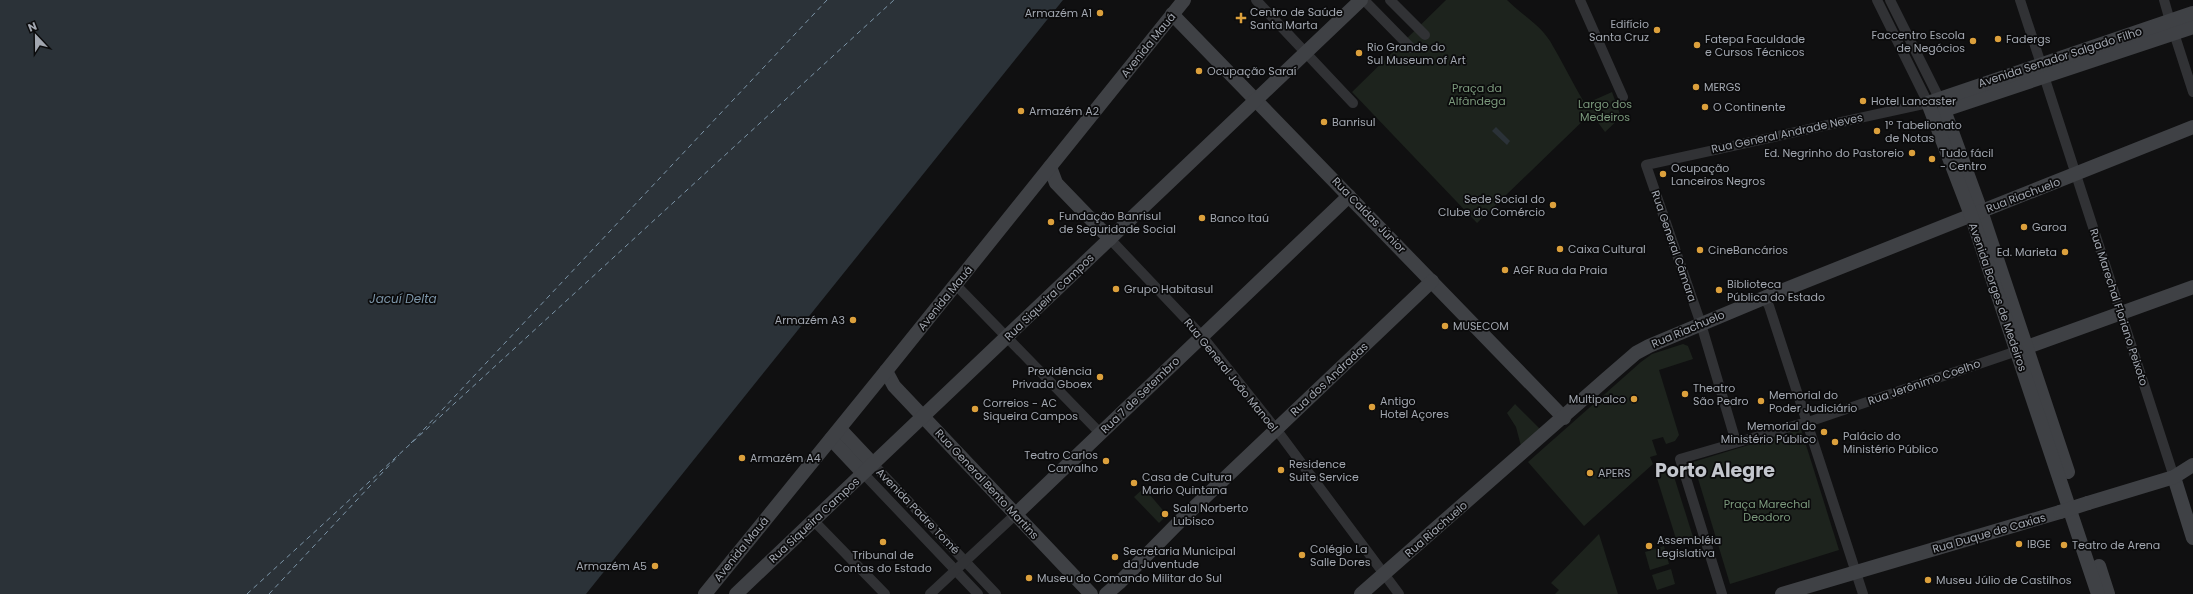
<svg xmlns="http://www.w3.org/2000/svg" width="2193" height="594" viewBox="0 0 2193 594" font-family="Poppins,sans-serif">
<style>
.green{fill:#1d231d}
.water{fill:#2b3238}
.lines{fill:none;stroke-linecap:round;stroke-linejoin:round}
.ferry{stroke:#7c95a8;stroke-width:1;stroke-dasharray:5 4;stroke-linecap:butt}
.street{stroke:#313235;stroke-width:10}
.secondary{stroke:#3f4145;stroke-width:14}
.secondary-bridge{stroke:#3f4145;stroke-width:14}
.poi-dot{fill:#dca03c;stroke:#0b0b0c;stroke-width:1.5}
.labels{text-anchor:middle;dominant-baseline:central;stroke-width:3.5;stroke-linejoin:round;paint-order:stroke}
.poi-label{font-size:11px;fill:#a2a7b0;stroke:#0b0b0c;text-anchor:start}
.street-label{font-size:11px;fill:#a2a7b0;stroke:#0b0b0c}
.park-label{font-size:11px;fill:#7b997c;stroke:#0b0b0c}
.water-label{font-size:12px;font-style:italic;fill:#7c95a8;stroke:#0b0b0c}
.town-label{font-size:19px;font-weight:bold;fill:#c3c6cd;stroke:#0b0b0c}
</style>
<rect width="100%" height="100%" fill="#101011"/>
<g class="green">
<path d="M1446,0H1507C1521,14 1539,24 1550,41C1562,61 1573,84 1585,104L1612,92L1621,117L1605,132L1591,113L1477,223L1352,92Z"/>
<polygon points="1683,344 1688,346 1693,359 1659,370 1679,435 1675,441 1666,444 1663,437 1652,440 1657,455 1650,457 1653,464 1584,526 1528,462 1641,362 1652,354"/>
<polygon points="1515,404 1542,431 1521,446 1516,427 1507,413"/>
<polygon points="1801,429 1839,550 1730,584 1693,462"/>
<polygon points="1672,470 1693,537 1677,542 1656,475"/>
<polygon points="1144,488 1167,515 1159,523 1134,497"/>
<polygon points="1599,534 1618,594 1555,594 1559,590 1551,583"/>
<polygon points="1664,546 1669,564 1650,570 1645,552"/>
<polygon points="1671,569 1675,584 1657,590 1652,575"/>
</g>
<g class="water">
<polygon points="0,0 1063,0 586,594 0,594"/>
<polygon points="1496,127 1510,141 1507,145 1492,131"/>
</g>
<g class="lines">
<g class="ferry">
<polyline points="411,443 827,0"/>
<polyline points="247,594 894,0"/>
<polyline points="269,594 399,455"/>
</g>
<g class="street">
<polyline points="1256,0 1353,103"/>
<polyline points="1364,0 1411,48"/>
<polyline points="1390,0 1425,35"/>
<polyline points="1580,0 1623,97"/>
<polyline points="1890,0 1939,98"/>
<polyline points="2020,0 2041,64"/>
<polyline points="2164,0 2170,21"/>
<polyline points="2174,33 2193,92"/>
<polyline points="2044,76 2174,477"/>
<polyline points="1110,239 1202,336 1276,429 1399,594"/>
<polyline points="955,284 1100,433"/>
<polyline points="1760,299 1766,301 1769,306 1863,594"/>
<polyline points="1736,442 1701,324 1646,165 1928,103 1877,0"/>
<polyline points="873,464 996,594"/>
<polyline points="863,473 978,594"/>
<polyline points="813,520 885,594"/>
<polyline points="930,594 1015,515"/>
<polyline points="1722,594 1680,459 1814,420 2017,351"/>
</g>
<g class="secondary">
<polyline points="1172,14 1564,418"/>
<polyline points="1050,167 1056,183 1110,239"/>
<polyline points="2027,347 2193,287"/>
<polyline points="886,371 894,386 1091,594"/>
<polyline points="840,429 873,464"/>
<polyline points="831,439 863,473"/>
<polyline points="2068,472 1981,211 1944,110 2193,27"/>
<polyline points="2174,477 2193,538"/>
<polyline points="2088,503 2174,477 2193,465"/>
<polyline points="1015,515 1349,196"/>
<polyline points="2099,566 2108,594"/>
<polyline points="705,594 886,371 1184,0"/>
<polyline points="736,594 1361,0"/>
<polyline points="1106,594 1119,583 1183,518 1432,281"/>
<polyline points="1361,594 1606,379 1636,353 1649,346 1771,295 2193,127"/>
<polyline points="1782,594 2060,512"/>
<polyline points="2098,594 1971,215 1928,103 2193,13"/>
</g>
<polyline class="secondary-bridge" points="2060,512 2088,503"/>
</g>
<g class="poi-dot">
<circle cx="1100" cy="13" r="4"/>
<path d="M1239 12h4v4h4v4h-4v4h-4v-4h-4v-4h4z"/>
<circle cx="1657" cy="30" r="4"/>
<circle cx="1998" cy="39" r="4"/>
<circle cx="1973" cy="41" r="4"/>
<circle cx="1697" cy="45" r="4"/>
<circle cx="1359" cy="53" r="4"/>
<circle cx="1199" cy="71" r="4"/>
<circle cx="1696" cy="87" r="4"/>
<circle cx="1863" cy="101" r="4"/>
<circle cx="1705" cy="107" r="4"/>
<circle cx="1021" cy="111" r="4"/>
<circle cx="1324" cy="122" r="4"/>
<circle cx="1877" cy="131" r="4"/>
<circle cx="1912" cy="153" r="4"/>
<circle cx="1932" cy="159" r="4"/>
<circle cx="1663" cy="174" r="4"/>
<circle cx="1553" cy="205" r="4"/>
<circle cx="1202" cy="218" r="4"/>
<circle cx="1051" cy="222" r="4"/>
<circle cx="2024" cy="227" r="4"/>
<circle cx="1560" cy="249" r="4"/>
<circle cx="1700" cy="250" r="4"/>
<circle cx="2065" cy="252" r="4"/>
<circle cx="1505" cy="270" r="4"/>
<circle cx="1116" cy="289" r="4"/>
<circle cx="1719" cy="290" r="4"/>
<circle cx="853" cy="320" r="4"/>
<circle cx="1445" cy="326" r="4"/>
<circle cx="1100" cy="377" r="4"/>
<circle cx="1685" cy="394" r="4"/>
<circle cx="1634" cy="399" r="4"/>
<circle cx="1761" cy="401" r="4"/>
<circle cx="1372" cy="407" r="4"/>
<circle cx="975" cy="409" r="4"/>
<circle cx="1824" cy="432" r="4"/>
<circle cx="1835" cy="442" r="4"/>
<circle cx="742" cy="458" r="4"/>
<circle cx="1106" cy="461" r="4"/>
<circle cx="1281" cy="470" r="4"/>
<circle cx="1590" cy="473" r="4"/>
<circle cx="1134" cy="483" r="4"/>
<circle cx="1165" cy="514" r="4"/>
<circle cx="883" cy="542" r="4"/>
<circle cx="2019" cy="544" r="4"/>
<circle cx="2064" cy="545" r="4"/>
<circle cx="1649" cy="546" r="4"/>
<circle cx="1302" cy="555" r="4"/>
<circle cx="1115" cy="557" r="4"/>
<circle cx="655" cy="566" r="4"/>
<circle cx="1029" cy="578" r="4"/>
<circle cx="1928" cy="580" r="4"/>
</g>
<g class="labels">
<g class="poi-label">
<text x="1250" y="12">Centro de Saúde<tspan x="1250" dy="13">Santa Marta</tspan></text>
<text x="1092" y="13" text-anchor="end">Armazém A1</text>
<text x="1649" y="24" text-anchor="end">Edifício<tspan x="1649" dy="13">Santa Cruz</tspan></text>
<text x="1965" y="35" text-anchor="end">Faccentro Escola<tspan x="1965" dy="13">de Negócios</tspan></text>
<text x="1705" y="39">Fatepa Faculdade<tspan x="1705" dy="13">e Cursos Técnicos</tspan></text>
<text x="2006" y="39">Fadergs</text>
<text x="1367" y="47">Rio Grande do<tspan x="1367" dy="13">Sul Museum of Art</tspan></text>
<text x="1207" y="71">Ocupação Saraí</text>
<text x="1704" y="87">MERGS</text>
<text x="1871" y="101">Hotel Lancaster</text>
<text x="1713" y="107">O Continente</text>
<text x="1029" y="111">Armazém A2</text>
<text x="1332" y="122">Banrisul</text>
<text x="1885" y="125">1º Tabelionato<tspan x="1885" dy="13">de Notas</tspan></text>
<text x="1904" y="153" text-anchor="end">Ed. Negrinho do Pastoreio</text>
<text x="1940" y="153">Tudo fácil<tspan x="1940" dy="13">- Centro</tspan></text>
<text x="1671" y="168">Ocupação<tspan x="1671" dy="13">Lanceiros Negros</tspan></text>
<text x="1545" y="199" text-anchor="end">Sede Social do<tspan x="1545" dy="13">Clube do Comércio</tspan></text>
<text x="1059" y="216">Fundação Banrisul<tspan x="1059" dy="13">de Seguridade Social</tspan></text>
<text x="1210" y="218">Banco Itaú</text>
<text x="2032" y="227">Garoa</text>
<text x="1568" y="249">Caixa Cultural</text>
<text x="1708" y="250">CineBancários</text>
<text x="2057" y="252" text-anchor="end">Ed. Marieta</text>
<text x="1513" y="270">AGF Rua da Praia</text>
<text x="1727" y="284">Biblioteca<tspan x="1727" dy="13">Pública do Estado</tspan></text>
<text x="1124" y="289">Grupo Habitasul</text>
<text x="845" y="320" text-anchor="end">Armazém A3</text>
<text x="1453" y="326">MUSECOM</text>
<text x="1092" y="371" text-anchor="end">Previdência<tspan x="1092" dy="13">Privada Gboex</tspan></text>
<text x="1693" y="388">Theatro<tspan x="1693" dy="13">São Pedro</tspan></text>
<text x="1769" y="395">Memorial do<tspan x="1769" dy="13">Poder Judiciário</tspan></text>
<text x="1626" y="399" text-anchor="end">Multipalco</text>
<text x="1380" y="401">Antigo<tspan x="1380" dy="13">Hotel Açores</tspan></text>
<text x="983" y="403">Correios - AC<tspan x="983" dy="13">Siqueira Campos</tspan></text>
<text x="1816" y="426" text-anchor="end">Memorial do<tspan x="1816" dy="13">Ministério Público</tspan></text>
<text x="1843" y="436">Palácio do<tspan x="1843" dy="13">Ministério Público</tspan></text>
<text x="1098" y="455" text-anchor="end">Teatro Carlos<tspan x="1098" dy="13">Carvalho</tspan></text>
<text x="750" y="458">Armazém A4</text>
<text x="1289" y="464">Residence<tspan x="1289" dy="13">Suite Service</tspan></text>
<text x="1598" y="473">APERS</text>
<text x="1142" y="477">Casa de Cultura<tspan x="1142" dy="13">Mario Quintana</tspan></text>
<text x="1173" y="508">Sala Norberto<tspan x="1173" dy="13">Lubisco</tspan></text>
<text x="1657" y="540">Assembléia<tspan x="1657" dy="13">Legislativa</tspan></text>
<text x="2027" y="544">IBGE</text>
<text x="2072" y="545">Teatro de Arena</text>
<text x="1310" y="549">Colégio La<tspan x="1310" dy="13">Salle Dores</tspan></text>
<text x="1123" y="551">Secretaria Municipal<tspan x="1123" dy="13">da Juventude</tspan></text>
<text x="883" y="555" text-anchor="middle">Tribunal de<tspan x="883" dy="13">Contas do Estado</tspan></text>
<text x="647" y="566" text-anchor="end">Armazém A5</text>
<text x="1037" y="578">Museu do Comando Militar do Sul</text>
<text x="1936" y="580">Museu Júlio de Castilhos</text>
</g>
<g class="street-label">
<text transform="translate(1148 45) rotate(-51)">Avenida Mauá</text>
<text transform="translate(2060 57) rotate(-18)">Avenida Senador Salgado Filho</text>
<text transform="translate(1787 133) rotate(-12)">Rua General Andrade Neves</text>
<text transform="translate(2023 195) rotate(-21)">Rua Riachuelo</text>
<text transform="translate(1369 215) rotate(46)">Rua Caldas Júnior</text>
<text transform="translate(1674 246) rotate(71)">Rua General Câmara</text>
<text transform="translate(1049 297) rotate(-44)">Rua Siqueira Campos</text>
<text transform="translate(1998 297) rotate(71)">Avenida Borges de Medeiros</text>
<text transform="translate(945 298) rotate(-51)">Avenida Mauá</text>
<text transform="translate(2119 307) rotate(72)">Rua Marechal Floriano Peixoto</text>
<text transform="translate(1688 329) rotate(-23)">Rua Riachuelo</text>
<text transform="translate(1231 375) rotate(51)">Rua General João Manoel</text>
<text transform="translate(1329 379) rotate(-43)">Rua dos Andradas</text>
<text transform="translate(1924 382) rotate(-19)">Rua Jerônimo Coelho</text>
<text transform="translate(1140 395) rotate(-44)">Rua 7 de Setembro</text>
<text transform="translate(987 484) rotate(47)">Rua General Bento Martins</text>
<text transform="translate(918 511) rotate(46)">Avenida Padre Tomé</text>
<text transform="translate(814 520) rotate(-43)">Rua Siqueira Campos</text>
<text transform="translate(1436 529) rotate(-41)">Rua Riachuelo</text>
<text transform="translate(1989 533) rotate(-16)">Rua Duque de Caxias</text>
<text transform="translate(741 549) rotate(-51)">Avenida Mauá</text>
</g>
<g class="park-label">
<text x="1477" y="88">Praça da<tspan x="1477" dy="13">Alfândega</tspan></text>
<text x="1605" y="104">Largo dos<tspan x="1605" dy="13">Medeiros</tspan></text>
<text x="1767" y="504">Praça Marechal<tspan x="1767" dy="13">Deodoro</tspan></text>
</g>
<g class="water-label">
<text x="403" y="298">Jacuí Delta</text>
</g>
<g class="town-label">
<text x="1715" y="470">Porto Alegre</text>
</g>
</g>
<g transform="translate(36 36) rotate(338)" stroke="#0b0b0c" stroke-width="3" paint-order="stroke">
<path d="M0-3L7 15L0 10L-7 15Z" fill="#a2a7b0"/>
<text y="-6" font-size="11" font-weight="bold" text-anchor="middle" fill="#a2a7b0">N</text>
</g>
</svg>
